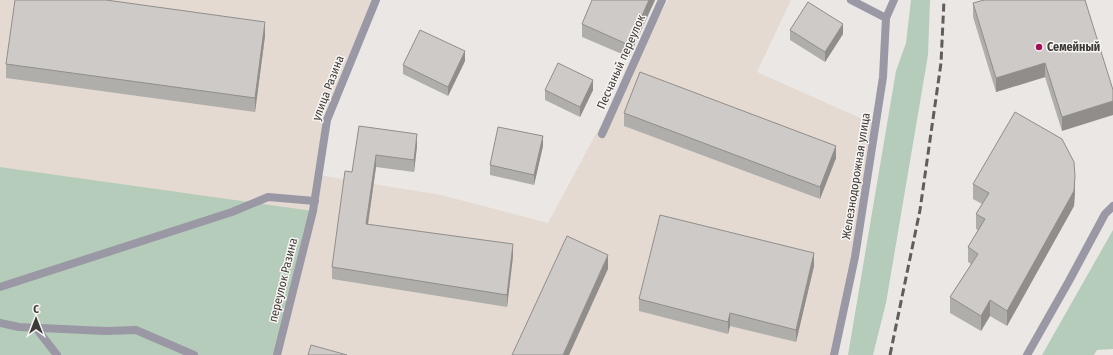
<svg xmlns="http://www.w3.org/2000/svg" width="1113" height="355" viewBox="0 0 1113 355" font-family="'Fira Sans Condensed',sans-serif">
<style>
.built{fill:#e4dad2}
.green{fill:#b6ccba}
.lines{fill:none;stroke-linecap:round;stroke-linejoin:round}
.lane{stroke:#9998a4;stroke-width:8}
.street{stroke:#9998a4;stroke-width:8}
.rail{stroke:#605d5c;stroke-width:3;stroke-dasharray:8 4;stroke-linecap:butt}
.wall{fill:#b0aeab}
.shaded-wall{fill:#908d8b}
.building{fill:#cdcac7;stroke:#908d8b}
.poi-dot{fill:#a21157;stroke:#f7f4f1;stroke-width:1.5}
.labels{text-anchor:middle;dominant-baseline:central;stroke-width:3;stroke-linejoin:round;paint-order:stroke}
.poi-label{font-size:12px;font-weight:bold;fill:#3d3b3a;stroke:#f7f4f1;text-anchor:start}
.street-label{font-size:12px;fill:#3d3b3a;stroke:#f7f4f1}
</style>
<rect width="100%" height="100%" fill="#eae7e4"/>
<polygon class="built" points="0,0 376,0 327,120 318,175 441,195 548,223 668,0 791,0 757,72 876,125 834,355 277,355 313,212 0,167"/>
<g class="green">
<polygon points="911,0 930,0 928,55 886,303 873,355 848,355 896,71 906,43"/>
<polygon points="0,167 313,211 277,355 0,355"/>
<polygon points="1113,230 1113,349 1097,350 1094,355 1042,355"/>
</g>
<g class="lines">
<g class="lane">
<polyline points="0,287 232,212 268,197 315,201"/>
<polyline points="0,323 19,327 106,331 136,330 194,355"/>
<polyline points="36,328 57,355"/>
</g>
<g class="street">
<polyline points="851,0 886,18"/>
<polyline points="602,134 662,0"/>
<polyline points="277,355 313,211 327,120 376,0"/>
<polyline points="834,355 855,257 883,77 886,18 894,0"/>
<polyline points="1027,355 1069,281 1105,214 1113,206"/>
</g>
<polyline class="rail" points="890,355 920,210 941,63 944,0"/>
</g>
<g class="wall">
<polygon points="655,0 629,57 582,37 582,24"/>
<polygon points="1085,0 1062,131 1045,77 996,92 973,17 973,3"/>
<polygon points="790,30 843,34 825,62 790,40"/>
<polygon points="265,36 255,112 6,78 6,64"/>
<polygon points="465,61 448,96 403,74 403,65"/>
<polygon points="545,90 593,90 580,117 545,100"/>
<polygon points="624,113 836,158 820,199 624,126"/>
<polygon points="359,126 417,146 414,172 376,167 368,225 513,256 507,307 332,279 332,267 352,172"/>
<polygon points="543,146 534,185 490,175 490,165"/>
<polygon points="973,184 1075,191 1074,206 1007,326 990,316 981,331 950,313 950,297 971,264 968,262 968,247 978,230 976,229 976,214 982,204 973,199"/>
<polygon points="814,266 796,342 730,326 728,334 639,311 639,299"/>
</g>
<g class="shaded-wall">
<polygon points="649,0 655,0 629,57 629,45"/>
<polygon points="265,22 265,36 255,112 255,98"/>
<polygon points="843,24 843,34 825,62 825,52"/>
<polygon points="465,51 465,61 448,96 448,87"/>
<polygon points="1045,63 1045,77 996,92 996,78"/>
<polygon points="593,80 593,90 580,117 580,107"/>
<polygon points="1113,101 1113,115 1062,131 1062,117"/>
<polygon points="417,134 417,146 414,172 414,160"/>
<polygon points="543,136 543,146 534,185 534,175"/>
<polygon points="836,146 836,158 820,199 820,187"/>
<polygon points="376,155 376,167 366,236 366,224"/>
<polygon points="1075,176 1075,191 1074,206 1007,326 1007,311"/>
<polygon points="513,244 513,256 507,307 507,295"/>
<polygon points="814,253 814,266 796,342 796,330"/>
<polygon points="608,255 608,269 569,355 563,355"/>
<polygon points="990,300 990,316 981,331 981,316"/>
<polygon points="730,313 730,326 728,334 728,322"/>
</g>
<g class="building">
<polygon points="15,0 106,0 265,22 255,98 6,64"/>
<polygon points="592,0 649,0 629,45 582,24"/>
<polygon points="984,0 1085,0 1113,90 1113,101 1062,117 1045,63 996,78 973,3"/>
<polygon points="808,2 843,24 825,52 790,30"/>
<polygon points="420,30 465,51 448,87 403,65"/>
<polygon points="558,63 593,80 580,107 545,90"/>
<polygon points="640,72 836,146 820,187 624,113"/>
<polygon points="1015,112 1062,139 1074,162 1075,176 1074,191 1007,311 990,300 981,316 950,297 978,254 968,247 985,219 976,214 989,193 973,184"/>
<polygon points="359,126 417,134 414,160 376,155 366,224 513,244 507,295 332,267 345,171 352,172"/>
<polygon points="498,127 543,136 534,175 490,165"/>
<polygon points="660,215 814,253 796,330 730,313 728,322 639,299"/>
<polygon points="567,236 608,255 563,355 512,355"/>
<polygon points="311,345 347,355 308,355"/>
</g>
<circle class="poi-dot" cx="1039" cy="47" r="4"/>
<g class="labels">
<g class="poi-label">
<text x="1047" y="47">Семейный</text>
</g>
<g class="street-label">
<text transform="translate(621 62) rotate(-66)">Песчаный переулок</text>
<text transform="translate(328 88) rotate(-69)">улица Разина</text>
<text transform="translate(856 176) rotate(-81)">Железнодорожная улица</text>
<text transform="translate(283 280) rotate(-76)">переулок Разина</text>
</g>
</g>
<g transform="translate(36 319)" stroke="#f7f4f1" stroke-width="3" paint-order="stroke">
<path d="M0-3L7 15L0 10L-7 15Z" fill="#3d3b3a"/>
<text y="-6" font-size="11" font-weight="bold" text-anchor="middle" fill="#3d3b3a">С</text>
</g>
</svg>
